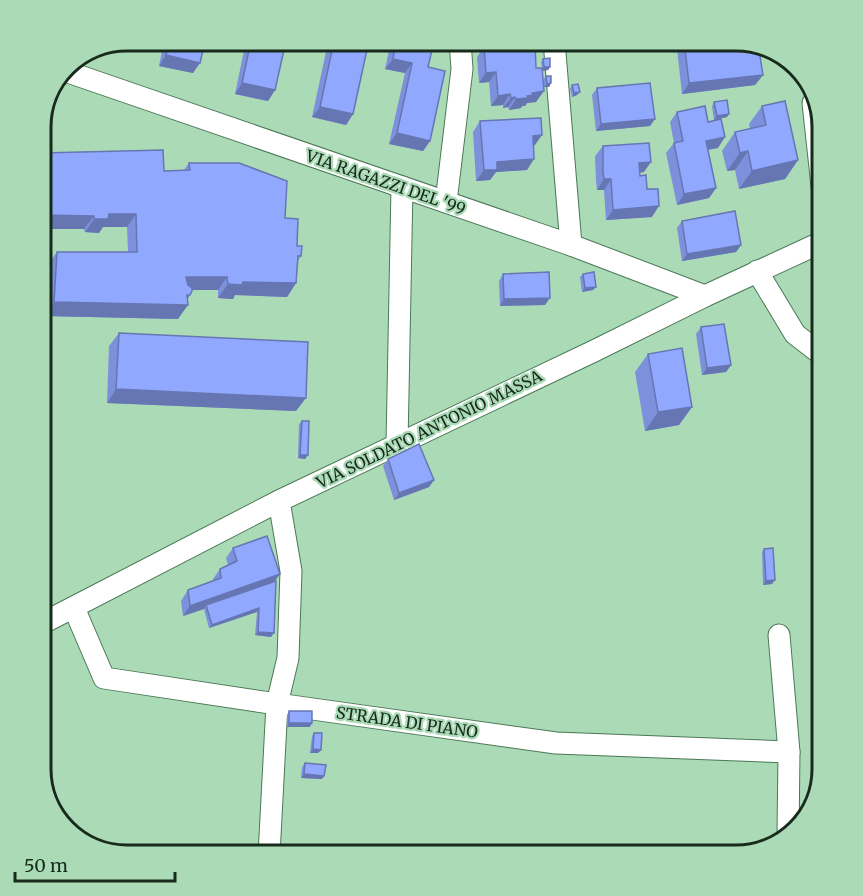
<svg xmlns="http://www.w3.org/2000/svg" width="863" height="896" viewBox="0 0 863 896" font-family="Merriweather,serif">
<style>
.lines{fill:none;stroke-linecap:round;stroke-linejoin:round}
.minor-casing{stroke:#4b7857;stroke-width:23}
.minor{stroke:#fff;stroke-width:21}
.wall{fill:#7d90db}
.shaded-wall{fill:#6676b2}
.building{fill:#91a8ff;stroke:#6676b2;stroke-width:1.5}
.labels{text-anchor:middle;dominant-baseline:central;stroke-width:4.5;stroke-linejoin:round;paint-order:stroke}
.street-label{font-size:16px;fill:#172a1c;stroke:#abdbb6}
.rim{fill:none;stroke:#172a1c;stroke-width:3}
</style>
<rect width="100%" height="100%" fill="#abdbb6"/>
<g class="lines">
<defs>
<g id="minor">
<polyline points="554,41 571,245"/>
<polyline points="65,71 571,245 705,296"/>
<polyline points="813,103 822,186"/>
<polyline points="446,202 462,69 460,41"/>
<polyline points="757,271 795,334 822,355"/>
<polyline points="397,444 402,187"/>
<polyline points="74,608 104,678 277,704 556,743 789,752"/>
<polyline points="41,624 279,501 594,351 705,296 822,242"/>
<polyline points="779,635 789,752 788,836"/>
<polyline points="269,855 277,704 288,658 291,571 279,501"/>
</g>
</defs>
<use href="#minor" class="minor-casing"/>
<use href="#minor" class="minor"/>
</g>
<g class="wall">
<polygon points="164,41 205,41 193,73 159,66"/>
<polygon points="246,41 286,41 275,90 268,101 235,94"/>
<polygon points="309,41 351,41 353,114 346,125 312,117 327,47 308,43"/>
<polygon points="391,41 434,41 428,67 430,141 423,151 389,144 405,73 385,69"/>
<polygon points="620,41 638,41 636,51 620,52"/>
<polygon points="683,41 741,41 763,75 755,85 682,94 677,49"/>
<polygon points="487,42 536,68 542,68 541,62 543,59 550,67 548,70 543,71 536,102 527,103 525,106 522,106 521,108 509,110 508,107 503,108 503,105 491,106 489,82 479,83 477,57"/>
<polygon points="546,76 551,83 549,87 544,87 543,80"/>
<polygon points="572,85 577,95 572,97 570,89"/>
<polygon points="597,88 650,126 596,131 592,95"/>
<polygon points="714,102 727,117 714,120 712,106"/>
<polygon points="762,106 798,160 785,179 739,189 735,170 727,171 722,151 735,132 750,129 749,124"/>
<polygon points="677,112 708,122 718,148 708,150 716,188 709,198 677,205 666,153 674,143 670,122"/>
<polygon points="480,121 535,145 533,146 527,170 496,172 490,180 476,181 473,132"/>
<polygon points="603,146 644,172 639,173 640,176 647,189 652,217 606,220 604,190 597,190 596,181 595,156"/>
<polygon points="189,163 285,218 301,256 297,262 296,283 287,297 235,295 233,299 218,298 218,290 192,290 178,319 45,316 47,265 57,252 128,252 127,227 103,227 99,233 85,232 84,229 41,229 164,171 184,170"/>
<polygon points="682,221 741,245 736,252 682,261 677,228"/>
<polygon points="503,274 545,305 500,306 499,281"/>
<polygon points="583,274 596,287 593,290 582,292 580,277"/>
<polygon points="701,327 731,365 726,372 702,375 696,334"/>
<polygon points="119,333 296,411 107,403 109,346"/>
<polygon points="648,354 692,407 679,425 645,431 635,372"/>
<polygon points="302,421 308,455 305,459 298,458 299,424"/>
<polygon points="388,459 434,480 429,487 394,500 383,466"/>
<polygon points="233,548 276,581 271,637 255,635 257,612 209,628 204,609 183,616 181,601 188,590 213,581 213,579 220,569 228,565 226,558"/>
<polygon points="764,549 772,584 763,585 762,552"/>
<polygon points="289,711 310,727 287,727 287,715"/>
<polygon points="314,733 321,750 318,753 310,753 312,736"/>
<polygon points="305,763 322,779 301,778 302,767"/>
</g>
<g class="shaded-wall">
<polygon points="310,41 332,41 327,47 308,43"/>
<polygon points="639,48 636,51 620,52 623,49"/>
<polygon points="166,55 200,63 193,73 159,66"/>
<polygon points="393,59 412,63 405,73 385,69"/>
<polygon points="544,67 550,67 548,70 542,71"/>
<polygon points="496,72 489,82 479,83 486,73"/>
<polygon points="763,75 755,85 682,94 689,83"/>
<polygon points="242,83 275,90 268,101 235,94"/>
<polygon points="551,83 549,87 544,87 547,84"/>
<polygon points="544,91 536,102 527,103 525,106 522,106 521,108 509,110 516,99 532,93"/>
<polygon points="580,92 577,95 572,97 574,93"/>
<polygon points="510,94 503,105 491,106 498,96"/>
<polygon points="515,97 508,107 503,108 511,98"/>
<polygon points="320,107 353,114 346,125 312,117"/>
<polygon points="729,114 727,117 714,120 717,116"/>
<polygon points="655,119 650,126 596,131 601,124"/>
<polygon points="397,133 430,141 423,151 389,144"/>
<polygon points="542,135 535,145 525,146 533,136"/>
<polygon points="725,137 718,148 699,151 706,141"/>
<polygon points="748,151 735,170 727,171 740,153"/>
<polygon points="534,159 527,170 496,172 490,180 476,181 484,170 497,162"/>
<polygon points="798,160 785,179 739,189 752,171"/>
<polygon points="651,162 644,172 631,173 639,163"/>
<polygon points="604,179 611,179 604,190 597,190"/>
<polygon points="716,188 709,198 677,205 684,194"/>
<polygon points="659,206 652,217 606,220 613,210"/>
<polygon points="109,214 136,214 127,227 103,227 99,233 85,232 94,219"/>
<polygon points="41,215 94,216 84,229 41,229"/>
<polygon points="741,245 736,252 682,261 687,254"/>
<polygon points="186,277 227,277 218,290 177,290"/>
<polygon points="243,282 296,283 287,297 235,295 233,299 218,298 228,284"/>
<polygon points="596,287 593,290 582,292 585,288"/>
<polygon points="190,295 183,305 188,305 178,319 45,316 54,302"/>
<polygon points="550,298 545,305 500,306 504,299"/>
<polygon points="731,365 726,372 702,375 707,368"/>
<polygon points="116,389 306,398 296,411 107,403"/>
<polygon points="692,407 679,425 645,431 658,412"/>
<polygon points="300,455 308,455 305,459 298,458"/>
<polygon points="434,480 429,487 394,500 399,493"/>
<polygon points="280,574 273,584 206,605 204,609 183,616 190,606"/>
<polygon points="775,580 772,584 763,585 766,581"/>
<polygon points="259,608 257,612 209,628 212,625"/>
<polygon points="258,632 274,633 271,637 255,635"/>
<polygon points="289,723 312,723 310,727 287,727"/>
<polygon points="313,749 321,750 318,753 310,753"/>
<polygon points="304,774 324,776 322,779 301,778"/>
</g>
<g class="building">
<polygon points="169,41 205,41 200,63 166,55"/>
<polygon points="251,41 286,41 275,90 242,83"/>
<polygon points="334,41 351,41 368,45 353,114 320,107"/>
<polygon points="396,41 434,41 428,67 445,71 430,141 397,133 412,63 393,59"/>
<polygon points="513,41 532,41 535,43 536,68 542,68 544,91 532,93 533,95 527,96 528,98 516,99 515,97 511,98 510,94 498,96 496,72 486,73 484,47 487,42"/>
<polygon points="622,41 638,41 639,48 623,49"/>
<polygon points="684,41 741,41 759,50 763,75 689,83"/>
<polygon points="550,58 550,67 544,67 543,59"/>
<polygon points="546,76 551,76 551,83 547,84"/>
<polygon points="650,83 655,119 601,124 597,88"/>
<polygon points="578,84 580,92 574,93 572,85"/>
<polygon points="727,100 729,114 717,116 714,102"/>
<polygon points="785,101 798,160 752,171 748,151 740,153 735,132 766,125 762,106"/>
<polygon points="705,106 708,122 721,119 725,137 706,141 716,188 684,194 674,143 683,141 677,112"/>
<polygon points="541,118 542,135 533,136 534,159 497,162 497,170 484,170 480,121"/>
<polygon points="649,143 651,162 639,163 640,176 646,175 647,189 658,189 659,206 613,210 611,179 604,179 603,171 603,146"/>
<polygon points="163,150 164,171 190,170 189,163 239,163 287,181 285,218 298,219 297,246 302,246 301,256 298,256 296,283 243,282 242,285 228,284 227,277 186,277 188,285 192,288 192,291 190,295 187,295 188,305 54,302 57,252 137,252 136,214 109,214 108,219 94,219 94,216 41,215 41,153"/>
<polygon points="735,211 741,245 687,254 682,221"/>
<polygon points="549,272 550,298 504,299 503,274"/>
<polygon points="594,272 596,287 585,288 583,274"/>
<polygon points="724,324 731,365 707,368 701,327"/>
<polygon points="119,333 308,342 306,398 116,389"/>
<polygon points="682,348 692,407 658,412 648,354"/>
<polygon points="302,421 309,421 308,455 300,455"/>
<polygon points="419,444 434,480 399,493 388,459"/>
<polygon points="267,536 280,574 190,606 188,590 221,578 220,569 237,561 233,548"/>
<polygon points="773,548 775,580 766,581 764,549"/>
<polygon points="276,581 274,633 258,632 259,608 212,625 206,605"/>
<rect x="289" y="711" width="23" height="12"/>
<polygon points="314,733 322,733 321,750 313,749"/>
<polygon points="305,763 326,765 324,776 304,774"/>
</g>
<g class="labels">
<g class="street-label">
<text transform="translate(386 182) rotate(19)">VIA RAGAZZI DEL '99</text>
<text transform="translate(429 429) rotate(-26)">VIA SOLDATO ANTONIO MASSA</text>
<text transform="translate(407 722) rotate(8)">STRADA DI PIANO</text>
</g>
</g>
<path d="M0 0H863V896H0ZM127 51H736A76 76 0 0 1 812 127V769A76 76 0 0 1 736 845H127A76 76 0 0 1 51 769V127A76 76 0 0 1 127 51Z" fill="#abdbb6" fill-rule="evenodd"/>
<path class="rim" d="M127 51H736A76 76 0 0 1 812 127V769A76 76 0 0 1 736 845H127A76 76 0 0 1 51 769V127A76 76 0 0 1 127 51Z"/>
<path d="M15 872v9h160v-9" fill="none" stroke="#172a1c" stroke-width="3"/>
<text x="24" y="872" font-size="18" fill="#172a1c" stroke="#abdbb6" stroke-width="4.5" paint-order="stroke">50 m</text>
</svg>
